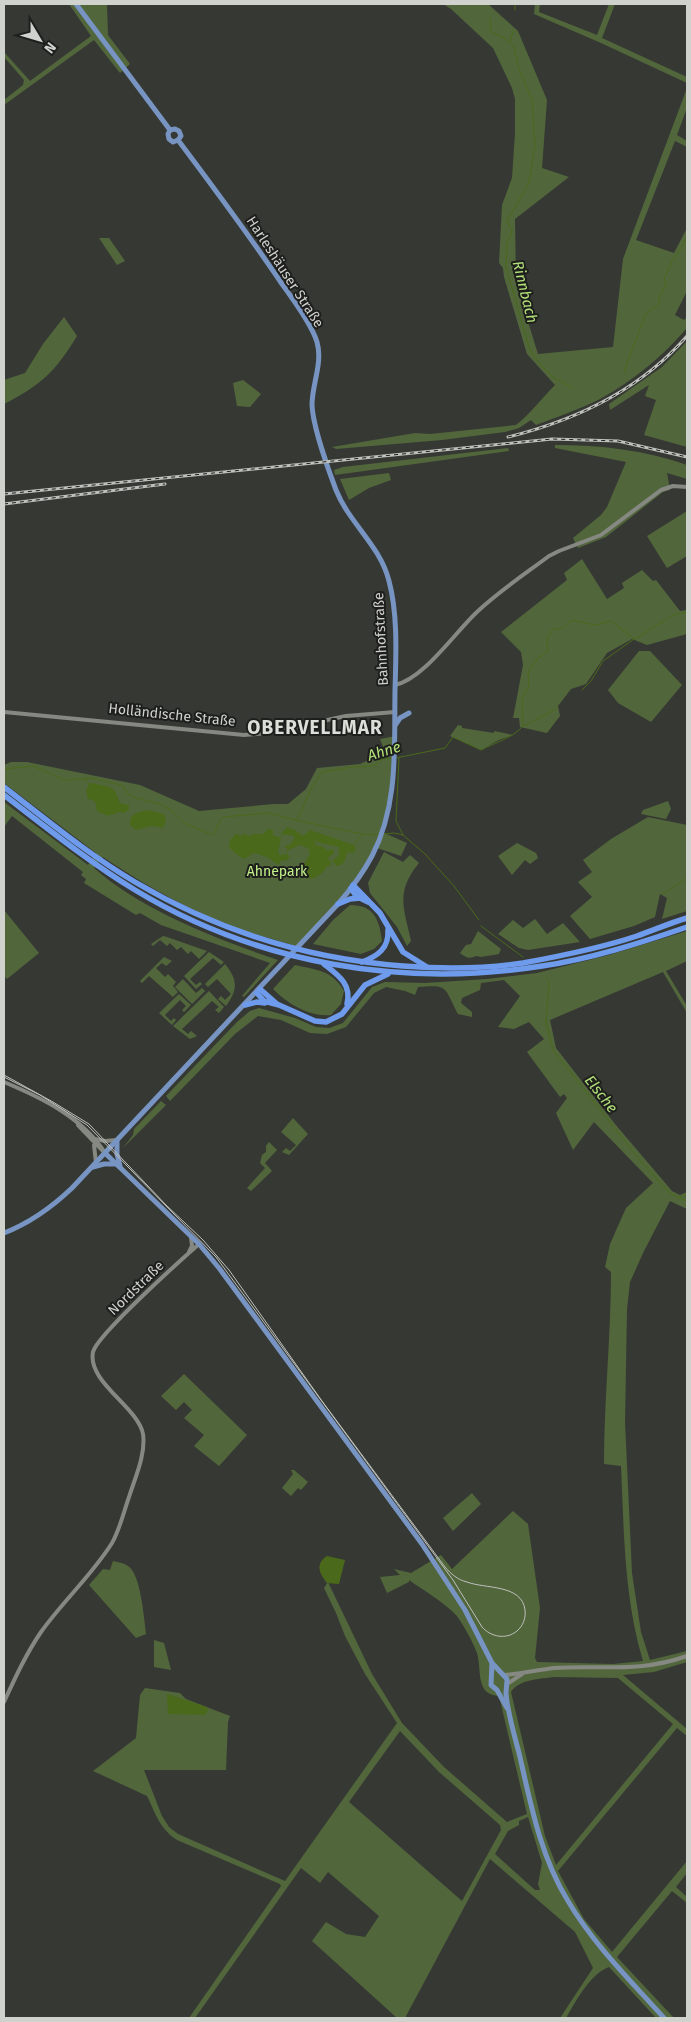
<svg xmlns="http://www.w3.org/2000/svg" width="691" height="2022" viewBox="0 0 691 2022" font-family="'Fira Sans',sans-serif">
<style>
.green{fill:#52663c;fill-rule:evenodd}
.water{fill:#4a691b}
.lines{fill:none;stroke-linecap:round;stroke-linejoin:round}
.stream{stroke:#4a691b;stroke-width:1}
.minor{stroke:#858982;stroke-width:4}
.major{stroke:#7794c2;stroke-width:5}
.highway{stroke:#6e9bec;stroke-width:5.5}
.tram{stroke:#bec0bc;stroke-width:1}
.rail-casing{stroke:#bec0bc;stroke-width:3}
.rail{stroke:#1e1f1d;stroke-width:1;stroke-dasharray:4;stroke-linecap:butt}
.labels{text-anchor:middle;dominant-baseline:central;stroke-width:4;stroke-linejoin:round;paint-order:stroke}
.street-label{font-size:14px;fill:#d0d2ce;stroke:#1e1f1d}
.park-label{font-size:14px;fill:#c3f28a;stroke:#1e1f1d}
.water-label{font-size:15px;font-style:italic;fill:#b2e079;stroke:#1e1f1d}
.district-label{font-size:19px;font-weight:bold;letter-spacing:1px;fill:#dbdfd7;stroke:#1e1f1d}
</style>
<rect width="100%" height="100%" fill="#363933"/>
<g class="green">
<polygon points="69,4 107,4 108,35 130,64 120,73 94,40 4,105 4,100 23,85 24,80 4,57 4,52 30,81 91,36"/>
<path d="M443,4H488L518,31L547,100L542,168L569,177L515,219L516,283L538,354L613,347L623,259L687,88V108L677,135L687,141V147L675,141L636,240L674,253L687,228V291L675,315L684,320L687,317V328C663,356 633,381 600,399C580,409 557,417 536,425L531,420L519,428L505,432L442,440L336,449L332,447L415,433L430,434L516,425C530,414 542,398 555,385L527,354L504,277L503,268L499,263L502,205L512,178L515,133V99L512,88L493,48L451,9Z"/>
<polygon points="535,4 540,4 539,12 597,35 609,4 615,4 602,38 687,77 687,83 601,43 534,14"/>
<polygon points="99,238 109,238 125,261 117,265"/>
<path d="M64,317L77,336C56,371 40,386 4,404V380L25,373L43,344Z"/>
<polygon points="687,341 687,447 644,435 656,400 645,396 649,385 610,410 609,404 662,367"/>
<polygon points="243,380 261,394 250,407 237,406 233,383"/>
<path d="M555,445C601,445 644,450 687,465V479L667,473L670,490L663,492L606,537L578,548L573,538L601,515L607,507L626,462L555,448Z"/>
<polygon points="508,448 509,451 335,475 334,470 343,467"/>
<polygon points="389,473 391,480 369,488 349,500 340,479"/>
<polygon points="687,511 687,556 667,568 647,536"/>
<polygon points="582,559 607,599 624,588 622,583 642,570 653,581 656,580 680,611 687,610 687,634 647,645 632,639 607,653 586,684 571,689 558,706 560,716 547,733 520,727 519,718 513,718 523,665 521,652 501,632 567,580 564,573"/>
<polygon points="639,651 650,651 682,685 651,722 618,703 608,690"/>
<polygon points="458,725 462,726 462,728 494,733 494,731 513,735 499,740 481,750 450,736"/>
<path d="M396,736L393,782L382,832L407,843L401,856L377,848L367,866L299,947C270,938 239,931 211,918C173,901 137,880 103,857L94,868C141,910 219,940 278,960L244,997L242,996L270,963L161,925L140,913L136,915L84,883L86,879L81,875L83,872L12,816L4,827V802L88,865L96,853L4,783V765L11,762H27L140,785L199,811L274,804H288L306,789L317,768L360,764L385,752L380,739Z"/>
<polygon points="668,801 671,809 666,819 641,814 643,810"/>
<polygon points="648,817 687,825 687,911 662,919 667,898 660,894 655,917 634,926 590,939 570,916 592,897 578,882 592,872 583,860 611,839"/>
<polygon points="517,843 536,853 538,858 530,864 525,860 512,875 498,856"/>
<path d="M384,852L403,862L410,855L419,863C395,892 404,908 411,941L407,946L397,927L370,893L368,883Z"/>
<path d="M350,905C374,905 379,919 382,941L374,949L361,954L313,944L333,920Z"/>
<polygon points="4,910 39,953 7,979 4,976"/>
<polygon points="535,919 547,934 563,923 580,942 528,950 519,948 498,934 513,920 523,928"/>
<path d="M478,931L501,949L499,954L481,957L476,956C470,959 466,958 460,953L466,945L471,944Z"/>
<path d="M687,931V961L666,971L687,1006V1013L663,972L550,1020L556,1048L615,1124L672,1191L680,1195L687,1192V1196L685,1197L687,1198V1209L670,1201L644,1251L630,1282L627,1309L625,1422L632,1573L641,1632L650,1660L687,1651V1662L654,1672L623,1675L687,1729V1736L677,1728L558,1871L584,1919L612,1952L687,1861V1873L676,1887L687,1897V1903L672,1891L617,1957L674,2018H656L609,1967C590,1974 576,2001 566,2018H560L593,1968L575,1932L490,1859L405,2018H397L312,1941L326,1922L346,1934L365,1937L379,1916L328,1872L320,1883L301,1868L195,2018H189L281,1886L280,1884L177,1840C159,1828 156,1814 147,1796L93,1771L136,1738L140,1695L145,1688L180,1693L186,1699L230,1716L228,1722L226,1770H144L162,1816L169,1827L178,1834L285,1881L397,1723L365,1674L345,1636L336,1613L324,1588L328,1582L372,1674L402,1723L444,1767L507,1822L527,1814L499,1696C475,1695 482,1670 477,1653C474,1644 462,1622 456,1615C445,1603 423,1590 409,1580V1582L387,1593L380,1577L400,1575L394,1569L411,1573L441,1555L452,1569L513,1511L528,1524L540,1608L535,1658L537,1662L613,1664L643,1661C624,1598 624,1532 621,1466L604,1464C604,1400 611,1336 611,1272L605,1267L610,1244L626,1208L653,1183L594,1122L573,1150L556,1113L567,1098L564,1094L560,1097L527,1052L544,1039L529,1022L514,1029L498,1027L520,996L504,980L481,983L480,990L462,998L461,1003L472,1012V1017L458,1014C444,988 450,984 418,987L415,995L405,991L386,987L374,993L346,1027L327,1034L310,1033L281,1020L258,1016L235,1034L170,1101L166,1096L237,1022L250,1011L259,1008L295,1018L316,1027L329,1028L343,1023L372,987L385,982L425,983L487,979L537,973L609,955ZM554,1677L618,1678L673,1724L556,1865L545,1836L511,1692C519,1679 540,1679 554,1677ZM400,1731L439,1772L500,1825L501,1830L462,1901L349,1802ZM528,1817L542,1863L538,1884L540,1890H535L495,1854L508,1831L519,1825V1821Z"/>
<polygon points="163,936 167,937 207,951 199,959 191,951 188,954 181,947 177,950 170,943 167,946 160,940 153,946 151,944"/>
<polygon points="209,952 224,962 221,965 213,958 190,979 196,985 200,982 202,984 196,989 184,976"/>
<polygon points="164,957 172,961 166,966 162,963 156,968 165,977 168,974 176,982 173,986 178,992 173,997 149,976 142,983 140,981"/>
<path d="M225,964C238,980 238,990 226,1006L218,999L221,996L225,1000L231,994L217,979L208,987L205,984Z"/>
<path d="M295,965C317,970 332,970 344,991L341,1004L331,1015C309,1017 288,1004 273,989Z"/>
<polygon points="183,979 196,993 202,988 205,991 192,1004 175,987"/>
<polygon points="209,991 224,1007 219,1013 215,1010 219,1007 212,1001 182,1029 188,1034 191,1031 197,1036 190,1039 173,1026"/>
<polygon points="179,994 191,1005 184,1012 182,1010 186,1006 180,1000 165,1015 171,1021 174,1018 176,1020 172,1025 159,1013"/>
<polygon points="161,1101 166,1105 123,1148 133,1135 134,1129"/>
<polygon points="293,1118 308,1134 289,1155 282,1152 286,1148 290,1151 296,1145 281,1132"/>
<polygon points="269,1142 277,1150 265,1163 272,1171 251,1191 247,1188 265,1168 260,1163 262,1155 266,1152 266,1146"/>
<polygon points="184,1374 247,1435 219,1466 194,1446 204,1435 184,1418 192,1410 184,1402 176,1410 161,1396"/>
<polygon points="291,1470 294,1470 308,1482 301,1490 298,1488 291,1496 282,1488 293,1474"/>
<polygon points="472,1493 481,1504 453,1531 443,1518"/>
<path d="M113,1561C117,1562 124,1563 128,1566C141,1574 144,1619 146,1634L136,1638L89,1585L103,1569L110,1570Z"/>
<polygon points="154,1640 164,1643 171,1670 154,1667"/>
</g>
<g class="water">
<polygon points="92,783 110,787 115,791 120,803 129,805 129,809 125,813 119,812 108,816 97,811 95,801 88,799 86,791 89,784"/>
<path d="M148,810L164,814L166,820L163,828L152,826L136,830L130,825C129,813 139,812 148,810Z"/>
<path d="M287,827L295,830L303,836L310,830L354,845L356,849L353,853L348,852C344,858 347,864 337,866L332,861L339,855V847L320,843L314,840L317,846H322L327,850L333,849L334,853L328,858L332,864L325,868V870C318,877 313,881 303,877L300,870L310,854L308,848L299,845L289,850L285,847V845L288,846L294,840V836L281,834Z"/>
<polygon points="268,829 273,830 273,835 281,838 278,852 280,855 285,854 290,856 286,861 282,860 278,865 267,857 254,853 244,859 236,854 229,847 230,840 237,833 238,835 241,836 245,833 248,836 254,834 263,834"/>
<path d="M327,1556L345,1560L339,1584L327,1583C319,1573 315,1564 327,1556Z"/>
<polygon points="167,1694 207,1707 208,1711 205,1715 168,1714"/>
</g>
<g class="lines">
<g class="stream">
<polyline points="515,4 515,10"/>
<polyline points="490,18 491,32 503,37 514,46 518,66 532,100 535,144 529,183 507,221 512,231 507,244 506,267 530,350 539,363 553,377 573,388"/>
<polyline points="510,42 513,31"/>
<path d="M625,373L624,371L646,313L659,304V298L666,284L664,277C668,273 668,269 671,263C676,253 684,247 687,236"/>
<polyline points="582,690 591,681 603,661 634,639"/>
<polyline points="524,726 556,709"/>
<path d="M396,758L445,748L453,737L481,750C494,743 513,738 523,726L522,699L529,685L528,672L538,658L548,651L547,639L553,629H561L572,620L595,625L611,621L635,639L673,615L687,612"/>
<polyline points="399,758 396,821 403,835"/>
<path d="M4,769L33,766L64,780L92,778L120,785L123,786L127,793L136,798L160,804L171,810L184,823L212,835C218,830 217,822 223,817L268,813L295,820L298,818L310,791L322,772L353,767L373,766L382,759L392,758"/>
<polyline points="85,779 89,784"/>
<polyline points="295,820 362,834"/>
<polyline points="383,834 394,833 403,835 425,854 454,886 479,920"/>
<polyline points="280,837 282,835"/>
<polyline points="354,845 362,834 379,835"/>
<polyline points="287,854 288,849"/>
<polyline points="663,894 687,878"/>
<polyline points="481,926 523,957"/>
<polyline points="546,977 549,983 546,1023 553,1050 643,1164 670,1193 687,1201"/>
<polyline points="680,1198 687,1194"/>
</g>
<g class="minor">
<path d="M395,685C424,679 456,631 478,611C499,591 525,574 549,556L559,551L601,535L661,490L673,486L687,487"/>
<polyline points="4,712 244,735 267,733 346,716 395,712"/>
<path d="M4,1082C42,1098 82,1117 105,1153"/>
<polyline points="78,1125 103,1151"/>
<polyline points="95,1139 105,1141 117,1140"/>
<polyline points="94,1145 96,1163"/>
<polyline points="189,1252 192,1246 191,1237"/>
<path d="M504,1675C521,1674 537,1670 554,1668C602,1665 639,1673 687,1656"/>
<polyline points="507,1684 522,1674"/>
<path d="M4,1702C15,1678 26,1654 41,1632C63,1601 92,1575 112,1543C120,1529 124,1511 129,1497C135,1478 146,1454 143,1434C138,1407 87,1382 93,1352C97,1335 182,1259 199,1244"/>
</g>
<g class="major">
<polyline points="76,4 170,130"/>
<polyline points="170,130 175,129 179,131 181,136 178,140"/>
<polyline points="170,130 168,134 169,139 173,142 178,140"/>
<polyline points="396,724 400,718 409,713"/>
<polyline points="117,1141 117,1154 120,1166"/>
<path d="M105,1153L199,1244L219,1268L422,1544L465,1610L492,1663L507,1679C507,1684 506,1689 506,1694C508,1715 515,1737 520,1757C531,1806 541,1857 568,1901C594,1945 631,1981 664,2018"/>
<polyline points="93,1167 104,1164 117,1164"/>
<path d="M4,1233C30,1223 52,1207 72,1188L338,904C351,889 363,873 372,856C399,804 394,746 395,690C396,656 398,614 389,581C380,545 349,523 336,490C328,469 313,426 312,405C312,384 323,363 317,342C312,325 293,299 282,284C249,235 214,188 178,140"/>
<polyline points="492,1663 491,1685 497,1690 507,1708"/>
</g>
<g class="highway">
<path d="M4,787C47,820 89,855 135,882C218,931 307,959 403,966C443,969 484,969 523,963C561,956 601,948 637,936C654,930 670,923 687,918"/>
<path d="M4,795C47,828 89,862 135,890C257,964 402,988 542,966C591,959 640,943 687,927"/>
<polyline points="353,885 380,913 403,952 427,967"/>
<polyline points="351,888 356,896 368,902"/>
<polyline points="338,904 350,899 360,898"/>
<path d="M362,962C378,956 389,948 388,930"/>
<path d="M324,964C338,975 352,984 347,1004"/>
<polyline points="260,989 277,1004"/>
<polyline points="257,993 264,1001 279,1005 315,1021 326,1022 342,1014 365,985 388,974"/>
<polyline points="245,1005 257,1002 265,1003"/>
</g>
<path class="tram" d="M4,1075L53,1102L89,1124L166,1205L203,1240L229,1270L322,1401L445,1567C451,1574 458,1580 467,1582C485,1589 522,1584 525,1610C526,1618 523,1626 517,1631C506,1640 491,1637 482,1627L453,1580L216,1257L87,1125L40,1095L4,1077"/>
<defs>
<g id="rail">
<path d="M508,437C577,420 640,390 687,336"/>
<polyline points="4,494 552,439 618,441 687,457"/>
<polyline points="4,504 165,484"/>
</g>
</defs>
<use href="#rail" class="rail-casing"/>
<use href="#rail" class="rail"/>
</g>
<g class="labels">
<g class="street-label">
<text transform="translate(285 272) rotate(57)">Harleshäuser Straße</text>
<text transform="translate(381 639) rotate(-93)">Bahnhofstraße</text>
<text transform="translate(172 715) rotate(6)">Holländische Straße</text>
<text transform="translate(136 1288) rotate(-44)">Nordstraße</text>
</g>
<g class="park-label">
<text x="277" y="871">Ahnepark</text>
</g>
<g class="water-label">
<text transform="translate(525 292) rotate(76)">Rinnbach</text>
<text transform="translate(384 751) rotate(-17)">Ahne</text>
<text transform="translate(601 1094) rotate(52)">Elsche</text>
</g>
<g class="district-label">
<text x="315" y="727">OBERVELLMAR</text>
</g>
</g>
<rect width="691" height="2022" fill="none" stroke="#d0d2ce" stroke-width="10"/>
<g transform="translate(40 40) rotate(128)" stroke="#1e1f1d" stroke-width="4" paint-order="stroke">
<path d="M0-4L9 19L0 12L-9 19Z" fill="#d0d2ce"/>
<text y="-8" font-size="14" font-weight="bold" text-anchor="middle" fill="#d0d2ce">N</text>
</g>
</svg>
